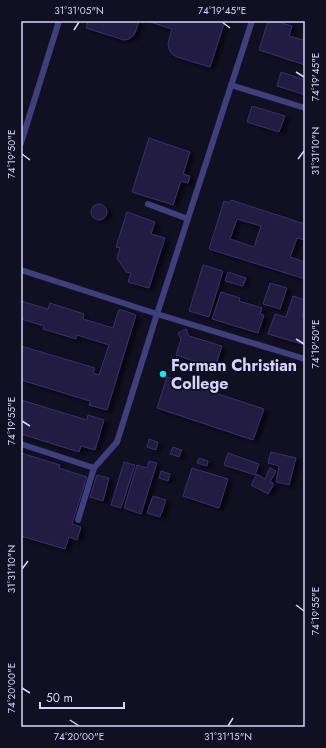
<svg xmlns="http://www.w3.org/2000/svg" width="326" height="748" viewBox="0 0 326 748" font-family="Jost,sans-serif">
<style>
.building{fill:#211d42;stroke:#37306c;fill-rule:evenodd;filter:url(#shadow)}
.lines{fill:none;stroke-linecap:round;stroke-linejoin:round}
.service{stroke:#3e407e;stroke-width:6}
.ticks{fill:none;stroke:#d5d4fc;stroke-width:1.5}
.poi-dot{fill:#10e8ec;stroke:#110f22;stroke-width:1.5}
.labels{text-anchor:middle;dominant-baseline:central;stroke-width:3.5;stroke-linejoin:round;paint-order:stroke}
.poi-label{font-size:16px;font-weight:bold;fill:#d5d4fc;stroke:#110f22;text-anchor:start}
.neatline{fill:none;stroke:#d5d4fc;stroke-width:1.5}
.ticks-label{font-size:10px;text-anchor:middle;fill:#d5d4fc}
</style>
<defs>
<filter id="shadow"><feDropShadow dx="4.5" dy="2.5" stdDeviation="2" flood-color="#0009"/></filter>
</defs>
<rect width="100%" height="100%" fill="#110f22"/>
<g class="building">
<polygon points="88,21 139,21 136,30 134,35 129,39 124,40 86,28"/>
<polygon points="147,21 225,21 210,67 177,57 172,54 169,49 168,43 172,29"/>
<polygon points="268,21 275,21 292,26 289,36 303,40 305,35 305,65 259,50"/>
<polygon points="281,72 305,80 305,95 277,86"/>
<polygon points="252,106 285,116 279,132 247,122"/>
<polygon points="149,138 190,152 183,174 190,176 188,183 181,181 173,205 132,192"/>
<path d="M231,200L305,224V240L297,238L290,257L305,262V279L209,249L224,201L230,203ZM237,219L261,226L254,247L230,239Z"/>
<circle cx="99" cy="212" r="8"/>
<polygon points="127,212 155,222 151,234 165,238 149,288 128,282 131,273 126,272 117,258 120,248 116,247"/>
<polygon points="203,265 223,271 209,317 189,311"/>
<polygon points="228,272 246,278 243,286 225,281"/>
<polygon points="270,283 287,288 280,309 263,304"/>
<polygon points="221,292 240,298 239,301 262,308 260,314 264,315 258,333 212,319"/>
<polygon points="293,296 305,300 305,308 302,316 305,317 305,345 268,334 275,314 286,317"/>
<polygon points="21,301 48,309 50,303 84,314 83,319 113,328 119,309 136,315 107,410 89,405 90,401 21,380 21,346 95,368 93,373 99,375 109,345 77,335 76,339 43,329 44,326 21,319"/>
<polygon points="186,329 189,336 222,346 215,368 176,355 181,339 178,333"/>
<polygon points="167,377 264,409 253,440 157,408"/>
<polygon points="21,400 87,420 88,415 104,420 95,450 81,446 79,452 21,434"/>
<polygon points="149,439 158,442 156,450 147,447"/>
<polygon points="173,447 182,450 179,457 170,454"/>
<polygon points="271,452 296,458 289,485 276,482 279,466 268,463"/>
<polygon points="21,453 60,465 59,468 87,477 72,524 81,527 77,540 69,537 65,549 21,536"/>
<polygon points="228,453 259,464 255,475 224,465"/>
<polygon points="199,458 208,461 207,466 197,463"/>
<polygon points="149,461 157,463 141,514 124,508 137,465 147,468"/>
<polygon points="124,462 135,465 121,508 111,505"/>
<polygon points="192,468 228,479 219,508 183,496"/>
<polygon points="270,468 276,471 270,482 274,484 268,494 251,485 257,474 265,479"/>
<polygon points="161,471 170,474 168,481 159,478"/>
<polygon points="97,475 109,478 103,501 90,497"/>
<polygon points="153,496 166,500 160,517 147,513"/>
</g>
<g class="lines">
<g class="service">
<polyline points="231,85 305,108"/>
<polyline points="21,143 59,21"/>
<polyline points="148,204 188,219"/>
<polyline points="21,270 157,314 305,359"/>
<polyline points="21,444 94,468"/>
<polyline points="78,520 94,468 117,442 157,314 252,21"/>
</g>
</g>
<path class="ticks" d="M222,22L230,28M74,30L79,22M296,72L304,77M22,154L30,160M298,159L304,151M296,339L304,344M22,421L30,426M22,569L28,561M296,605L304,611M22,688L30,693M70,720L79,726M228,726L233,718"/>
<circle class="poi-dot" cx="163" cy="374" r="4"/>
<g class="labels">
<g class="poi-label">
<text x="171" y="365">Forman Christian<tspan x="171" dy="18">College</tspan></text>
</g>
</g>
<rect width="326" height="748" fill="none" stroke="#110f22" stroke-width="44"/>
<path d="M40 702v6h84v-6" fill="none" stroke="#d5d4fc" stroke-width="2"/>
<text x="46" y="702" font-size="12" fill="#d5d4fc" stroke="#110f22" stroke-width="3" paint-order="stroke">50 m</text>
<rect x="22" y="22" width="282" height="704" class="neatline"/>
<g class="ticks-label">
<text x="79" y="14">31°31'05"N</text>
<text x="222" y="14">74°19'45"E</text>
<text transform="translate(315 77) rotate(-90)" y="4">74°19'45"E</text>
<text transform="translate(315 151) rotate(-90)" y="4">31°31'10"N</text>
<text transform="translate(11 154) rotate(-90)" y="4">74°19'50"E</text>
<text transform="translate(315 344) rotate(-90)" y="4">74°19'50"E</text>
<text transform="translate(11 421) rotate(-90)" y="4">74°19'55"E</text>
<text transform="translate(11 569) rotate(-90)" y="4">31°31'10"N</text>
<text transform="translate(315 611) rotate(-90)" y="4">74°19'55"E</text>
<text transform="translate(11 688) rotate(-90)" y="4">74°20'00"E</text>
<text x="79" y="740">74°20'00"E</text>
<text x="228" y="740">31°31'15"N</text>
</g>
</svg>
